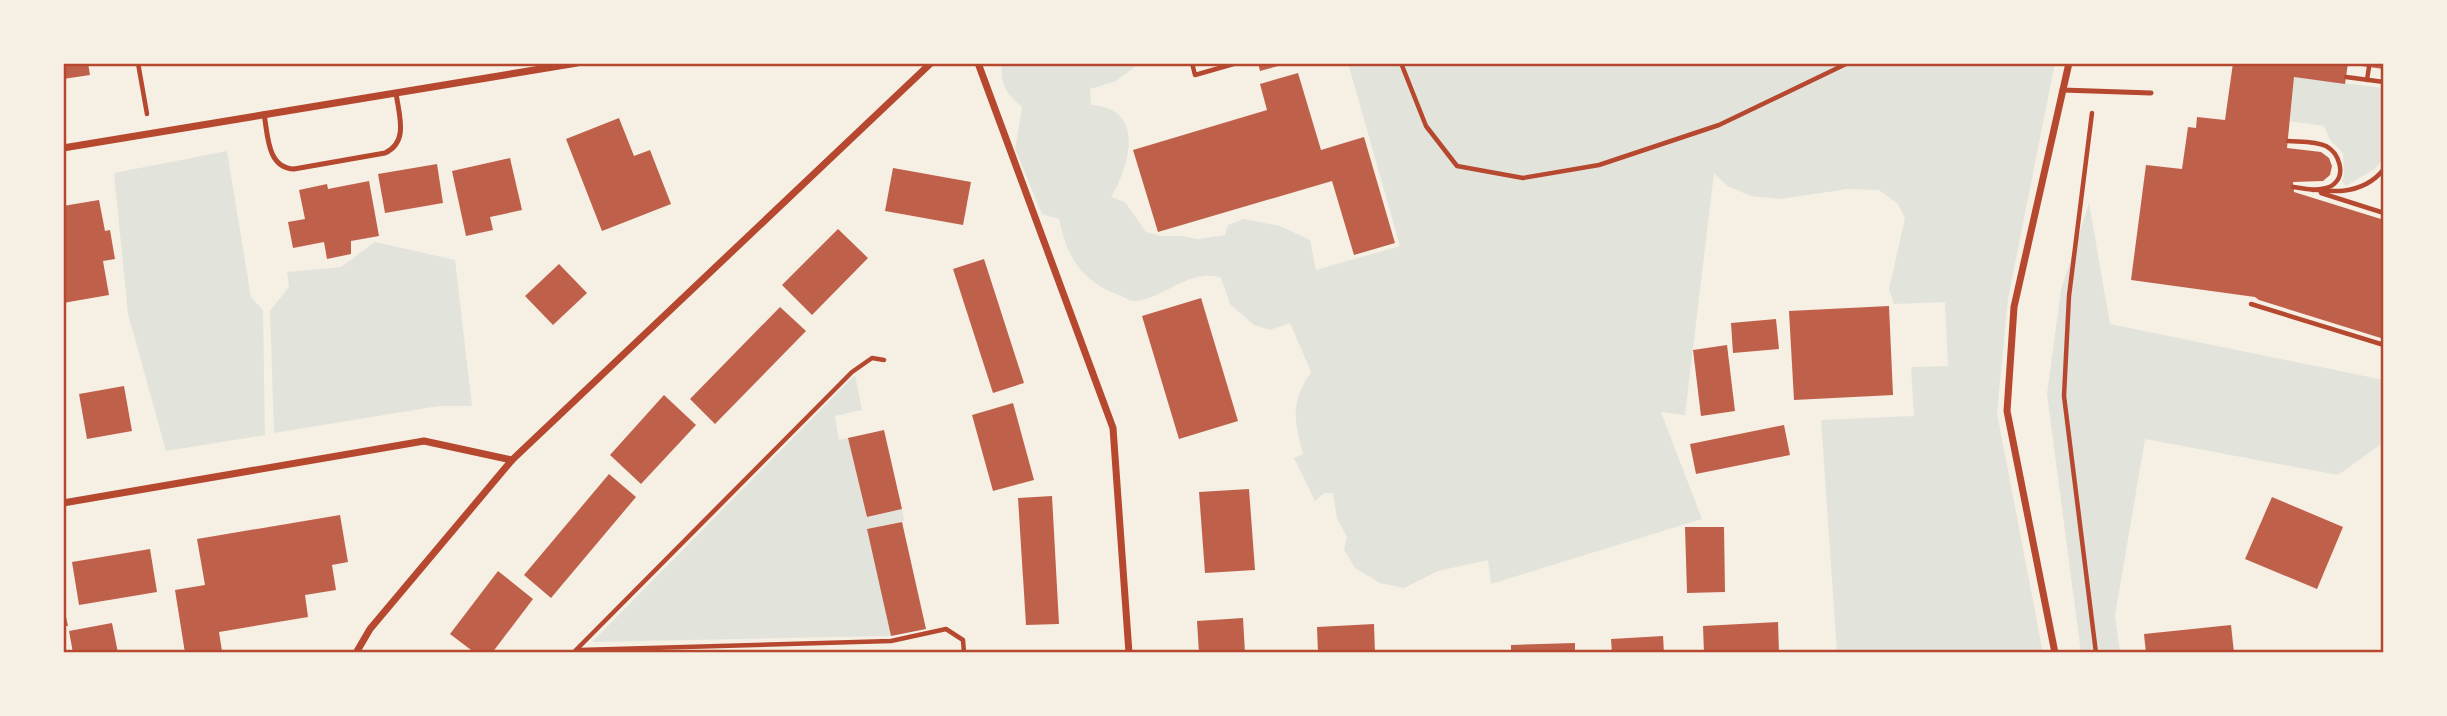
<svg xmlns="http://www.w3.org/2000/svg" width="2447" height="716" viewBox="0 0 2447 716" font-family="Roboto,sans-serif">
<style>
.green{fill:#e2e4dc}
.building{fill:#bf614a}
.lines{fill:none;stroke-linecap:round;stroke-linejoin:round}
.path{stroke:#b5482f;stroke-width:4.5}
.service{stroke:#b5482f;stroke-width:5}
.minor{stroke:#b5482f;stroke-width:7}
.neatline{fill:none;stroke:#b5482f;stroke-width:2.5}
</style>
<rect width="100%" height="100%" fill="#f6efe4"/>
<g class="green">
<path d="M1002,63H1140L1116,81L1090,89L1091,105C1146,108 1130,165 1111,197L1125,202L1146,232L1160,236H1181L1199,239L1225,235L1228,225L1244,219L1280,226L1310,240L1316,270L1400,246L1348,63H2055L2008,299L1997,413L2043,653H1837L1821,420L1914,416L1911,367L1948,366L1945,302L1894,304L1889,289L1905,218L1898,204L1879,190L1848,189L1780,199L1751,196L1727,186L1714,173L1685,415L1661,412L1702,519L1491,584L1488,560L1438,571L1404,588L1380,583L1355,568L1344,550L1347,537L1337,519L1333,493H1324L1315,501L1294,458L1303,454C1294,420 1290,403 1311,372L1290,323L1270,330L1254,325L1230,304L1221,278C1193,266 1162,300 1134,301C1130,301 1123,297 1119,295C1082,282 1066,256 1059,219L1042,214L1015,149L1022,107C1006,94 1000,84 1002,63Z"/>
<polygon points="2294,77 2384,88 2384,157 2375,169 2346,186 2342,181 2344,176 2343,153 2330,140 2324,126 2290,121"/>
<polygon points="227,151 251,297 263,310 265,435 166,451 128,314 114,173"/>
<polygon points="2089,203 2110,324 2384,380 2384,442 2338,475 2145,439 2115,616 2120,653 2081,653 2047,394 2061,290"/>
<polygon points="375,242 455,260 472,406 439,406 274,433 270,311 289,287 287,272 341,267"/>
<polygon points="855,375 862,410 835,416 839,440 848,438 867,517 902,509 904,521 868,529 891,636 592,642"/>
</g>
<g class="building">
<polygon points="63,63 88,63 90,75 63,79"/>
<polygon points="1258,63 1285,63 1285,64 1260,71"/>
<polygon points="2233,63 2348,63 2345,84 2294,77 2287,148 2321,152 2329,158 2332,166 2330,175 2323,181 2293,182 2294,192 2384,220 2384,339 2259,300 2255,297 2131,280 2146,165 2182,169 2188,127 2196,128 2197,117 2225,120"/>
<polygon points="2353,63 2384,63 2384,69 2353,65"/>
<polygon points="1298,73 1321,150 1364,137 1395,243 1354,255 1332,181 1158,232 1133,150 1267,110 1260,84"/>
<polygon points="619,118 634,156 650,150 671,204 602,231 566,139"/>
<polygon points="510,158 522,210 490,217 493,230 466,236 452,171"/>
<polygon points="437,164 443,203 385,213 378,174"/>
<polygon points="893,168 971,182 963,225 885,211"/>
<polygon points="369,181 379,236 351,241 351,254 327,259 324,242 293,248 288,222 305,219 299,190 327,184 328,189"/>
<polygon points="99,200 105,231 110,230 115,259 103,261 109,295 63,303 63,206"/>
<polygon points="838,229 868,258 812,315 782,285"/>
<polygon points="984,259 1024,383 993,393 953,269"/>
<polygon points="559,264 587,293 553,325 525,296"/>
<polygon points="1201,298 1238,421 1179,439 1142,316"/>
<polygon points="1889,306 1893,395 1794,400 1789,311"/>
<polygon points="780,307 806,331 715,424 690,399"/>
<polygon points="1776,319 1779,349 1733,353 1731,323"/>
<polygon points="1727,345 1735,411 1701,416 1693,350"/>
<polygon points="124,386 132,431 87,439 79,394"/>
<polygon points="664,395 696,425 641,484 610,455"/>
<polygon points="1013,403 1034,480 993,491 972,415"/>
<polygon points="1784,425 1790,455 1696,474 1690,444"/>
<polygon points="884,430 902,509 867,517 848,438"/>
<polygon points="609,474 636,497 551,598 524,575"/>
<polygon points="1249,489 1255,570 1205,573 1199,492"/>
<polygon points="1052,496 1059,624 1026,625 1018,498"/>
<polygon points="2272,497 2343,527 2317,589 2245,559"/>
<polygon points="340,515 348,562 332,565 336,590 305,595 308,617 219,632 222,651 185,653 175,590 205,585 197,539"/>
<polygon points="902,522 926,629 891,636 867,529"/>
<polygon points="1685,527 1724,527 1725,592 1687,593"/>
<polygon points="150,549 157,592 79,605 72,562"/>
<polygon points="498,571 533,599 492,653 475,653 450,634"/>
<polygon points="63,603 68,626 63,626"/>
<polygon points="1243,618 1245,653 1199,653 1197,621"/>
<polygon points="1778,622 1779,653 1704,653 1703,626"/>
<polygon points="112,623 118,653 73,653 69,631"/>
<polygon points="1374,624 1375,653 1318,653 1317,627"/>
<polygon points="2231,625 2234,653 2146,653 2144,634"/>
<polygon points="1663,636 1664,653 1612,653 1611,639"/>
<polygon points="1575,643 1575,653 1511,653 1511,645"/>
<polygon points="1478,650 1478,653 1446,653 1446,651"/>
</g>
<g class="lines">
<g class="path">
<polyline points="138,63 147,114"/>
<polyline points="1192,63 1195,75 1237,63"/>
<polyline points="1401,63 1426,126 1457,166 1523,178 1599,165 1719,125 1848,63"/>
<polyline points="2346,77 2384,82"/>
<polyline points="2367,80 2369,67"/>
<polyline points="2092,113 2069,296 2064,396 2096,653"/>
<path d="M2288,141C2300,142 2315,141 2326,146C2339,153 2346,174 2334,184C2329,189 2320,189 2313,190"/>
<path d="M2293,187C2326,192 2361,198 2384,169"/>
<polyline points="2321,193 2384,213"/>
<polyline points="2251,304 2384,345"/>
<polyline points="579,650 891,641 946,629 963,640 964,653"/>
<polyline points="573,653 852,372 872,358 884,360"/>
</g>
<g class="service">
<polyline points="2062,90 2151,93"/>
<path d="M264,114C268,135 267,168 294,169L385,153C409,142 399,115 396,93"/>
</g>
<g class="minor">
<polyline points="978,63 1113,428 1129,653"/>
<polyline points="63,148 577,63"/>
<polyline points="63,503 424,441 512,460"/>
<polyline points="356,653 370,629 512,460 931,63"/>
<polyline points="2055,653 2007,411 2014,307 2069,63"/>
</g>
</g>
<rect width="2447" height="716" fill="none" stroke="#f6efe4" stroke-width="130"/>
<rect x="65" y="65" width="2317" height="586" class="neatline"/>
</svg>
